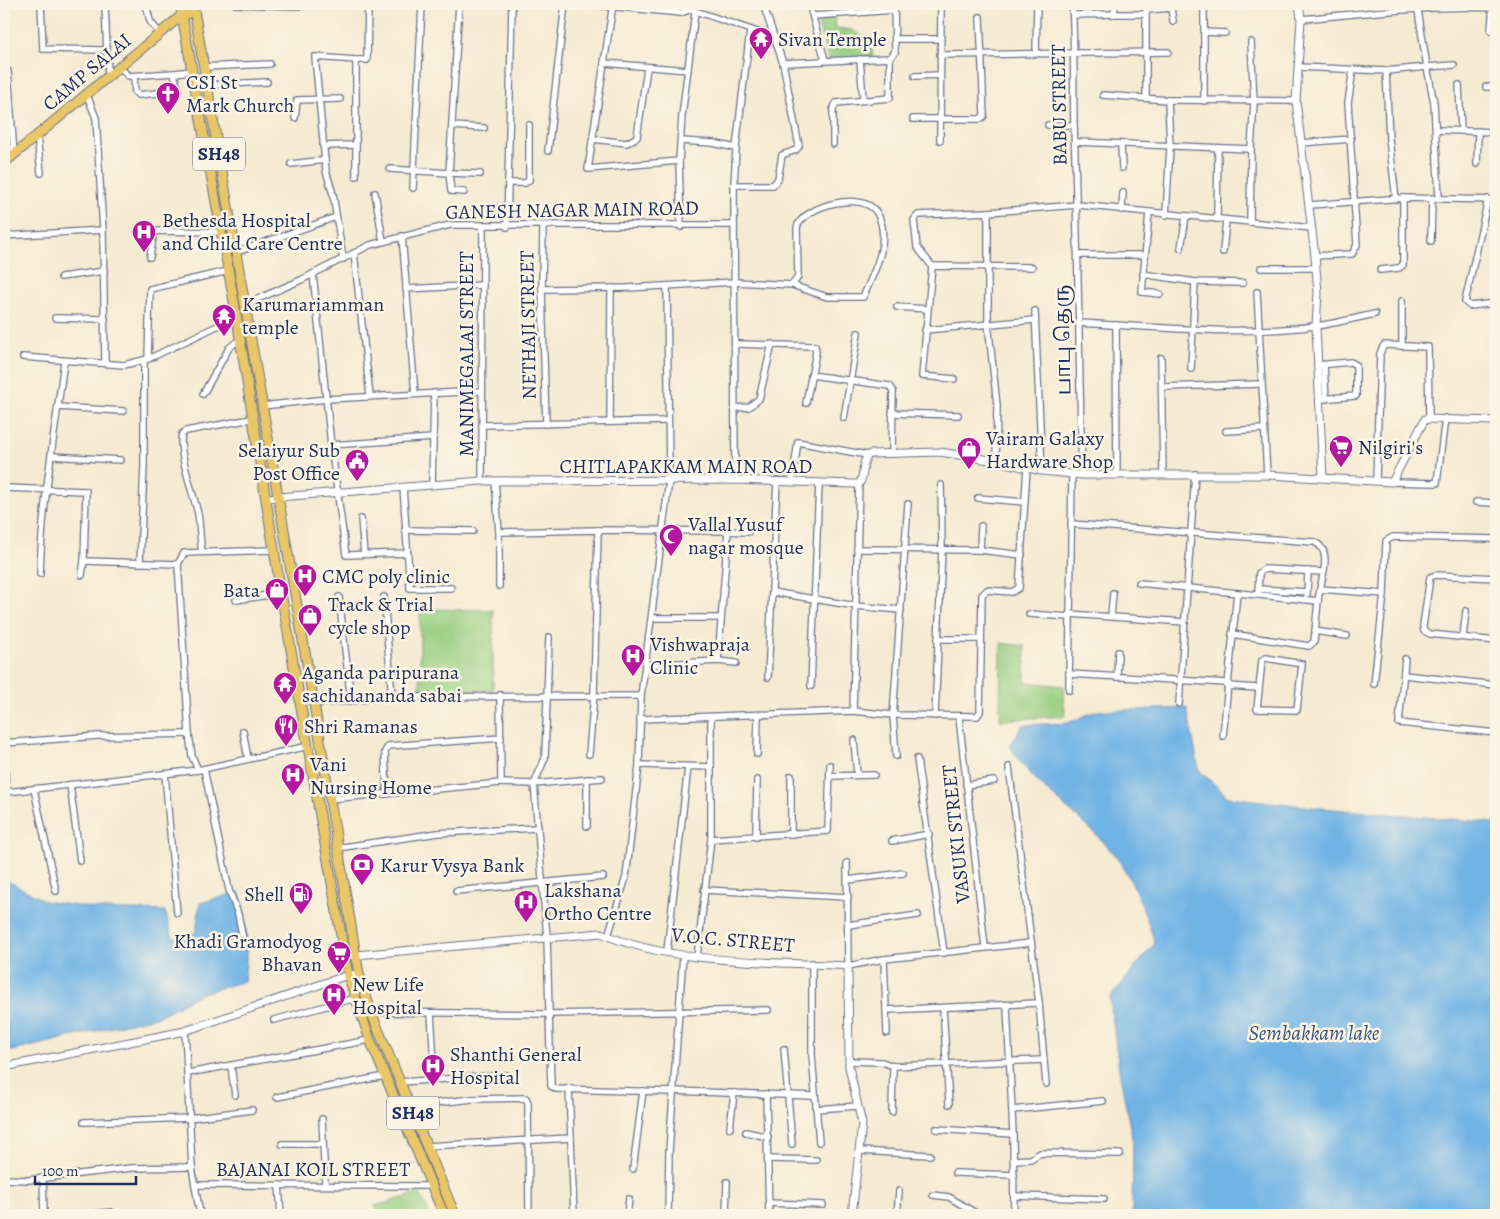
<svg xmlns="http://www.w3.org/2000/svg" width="1500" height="1219" viewBox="0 0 1500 1219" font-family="Alegreya,'Noto Serif Tamil',serif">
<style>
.green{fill:#96cd80;stroke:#587e6f}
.water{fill:#6fb3e5;stroke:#4571a2}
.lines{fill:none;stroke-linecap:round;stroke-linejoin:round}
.minor-casing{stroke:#677087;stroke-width:8}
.tertiary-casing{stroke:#677087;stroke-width:9}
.primary-casing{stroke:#677087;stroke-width:11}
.minor{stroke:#fff;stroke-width:5.5}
.tertiary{stroke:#fff;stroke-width:7}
.primary{stroke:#e9c769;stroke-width:9}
.labels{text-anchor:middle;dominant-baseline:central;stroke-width:5;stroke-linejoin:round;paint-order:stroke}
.shield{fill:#fcf5e5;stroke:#5e6a86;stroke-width:1}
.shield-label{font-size:19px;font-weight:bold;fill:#1b2f5e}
.poi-label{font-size:20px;fill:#1b2f5e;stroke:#fcf5e5;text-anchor:start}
.street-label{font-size:20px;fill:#1b2f5e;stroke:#fcf5e5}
.water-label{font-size:21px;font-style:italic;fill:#345786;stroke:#fcf5e5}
</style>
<rect width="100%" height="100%" fill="#fcf5e5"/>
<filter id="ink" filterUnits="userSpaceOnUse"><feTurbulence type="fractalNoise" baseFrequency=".02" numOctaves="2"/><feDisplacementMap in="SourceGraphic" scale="10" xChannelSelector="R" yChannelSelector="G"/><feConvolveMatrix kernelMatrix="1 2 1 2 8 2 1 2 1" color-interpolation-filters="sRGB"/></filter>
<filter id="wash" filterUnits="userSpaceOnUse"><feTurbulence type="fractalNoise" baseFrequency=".0096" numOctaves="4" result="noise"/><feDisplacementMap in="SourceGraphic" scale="20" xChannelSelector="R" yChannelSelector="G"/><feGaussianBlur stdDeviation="1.12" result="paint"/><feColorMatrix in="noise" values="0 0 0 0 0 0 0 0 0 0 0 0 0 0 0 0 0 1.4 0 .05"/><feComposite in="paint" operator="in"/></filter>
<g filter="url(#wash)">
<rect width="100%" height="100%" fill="#f5ead2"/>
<g class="green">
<polygon points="835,18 836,28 852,30 871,42 873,57 828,59 817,20"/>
<polygon points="420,609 493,610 493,690 420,689"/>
<polygon points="1001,643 1025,646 1025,682 1064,686 1065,716 1000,720"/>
<polygon points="420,1193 430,1215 378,1215 375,1206"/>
</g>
<g class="water">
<path d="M1187,708L1199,770L1228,797L1321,808L1496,823V1215H1132L1133,1143L1119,1070L1110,998L1155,943C1145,912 1134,880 1113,853C1082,815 1036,790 1010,746L1023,725L1068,723L1096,711Z"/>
<path d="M4,879L45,901L97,909L165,911L173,938L196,933L200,903L239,892C247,922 248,950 244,981L200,994L159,1016L4,1053Z"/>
</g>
</g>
<g filter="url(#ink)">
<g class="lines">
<defs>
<g id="minor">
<polyline points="41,4 43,49 106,50"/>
<polyline points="105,4 108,78"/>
<polyline points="146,4 150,21 160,34"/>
<polyline points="235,4 303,6 303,4"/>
<polyline points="586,4 681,13 689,10"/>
<polyline points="613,4 588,169 679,161"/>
<polyline points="675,4 775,38"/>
<polyline points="809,4 825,60"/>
<path d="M1072,4C1075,44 1073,85 1074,125C1078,242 1079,359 1082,475"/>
<polyline points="1146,4 1146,98"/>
<polyline points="1417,4 1427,67 1454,65"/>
<polyline points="1146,10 1171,8 1173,21"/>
<polyline points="1114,14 1146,14"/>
<polyline points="1073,15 1114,14 1115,4"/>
<polyline points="813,16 894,10"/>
<path d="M1301,19C1366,13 1432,5 1496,8"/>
<polyline points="1491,31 1493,4"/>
<polyline points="1204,32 1225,33"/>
<polyline points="895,39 940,39"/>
<polyline points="1036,54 1037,4"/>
<polyline points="940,55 1168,52"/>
<polyline points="890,58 895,52 894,4"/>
<polyline points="860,59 863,99"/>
<polyline points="604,63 688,70"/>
<polyline points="783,63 890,58"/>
<polyline points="120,67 128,76 174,73 178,91 138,95 135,92 134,76"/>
<polyline points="204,67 270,64"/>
<polyline points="1299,67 1386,71 1427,67 1434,103 1439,198"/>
<polyline points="8,71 14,155"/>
<polyline points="1386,71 1389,139 1396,199"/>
<polyline points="175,73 191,71"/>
<polyline points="915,76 940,75"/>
<polyline points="207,85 267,82"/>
<polyline points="1459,85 1461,131"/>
<polyline points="1486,87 1496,87"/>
<polyline points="87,95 96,118 103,230 105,363"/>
<polyline points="1103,95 1168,100 1170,147 1166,215"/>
<polyline points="1168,100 1296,101"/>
<polyline points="1204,101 1204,4"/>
<polyline points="295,118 297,100 340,99"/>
<polyline points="913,119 980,119 984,116 980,17"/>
<polyline points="1048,125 1074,125"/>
<polyline points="452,126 484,128"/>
<polyline points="1436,130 1496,132"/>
<polyline points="37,136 41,173"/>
<polyline points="593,139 627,143 637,137 647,68"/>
<polyline points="940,140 941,4"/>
<polyline points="681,141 713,143 736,148"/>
<polyline points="1075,142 1251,149"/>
<polyline points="1301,143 1351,139"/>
<polyline points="833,144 833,110 836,103 890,98 890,58"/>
<polyline points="1121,144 1122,168"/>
<polyline points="323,146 356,145 356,60 367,60 368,4"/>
<polyline points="548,151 565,4"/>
<polyline points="291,164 325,160"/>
<polyline points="1477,164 1478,131"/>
<polyline points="390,169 449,173 459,4"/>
<polyline points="356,176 356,145"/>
<polyline points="508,183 525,183 529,180 529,125"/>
<polyline points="734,185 773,185 778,179 782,155 796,150 799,146 783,63 763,4"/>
<polyline points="413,188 422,4"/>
<polyline points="464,192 451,191 449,173 480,174"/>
<polyline points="375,193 383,241"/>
<polyline points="1488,199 1465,302 1470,306 1496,303"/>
<polyline points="1310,205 1403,198 1496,200"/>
<polyline points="1122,210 1123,193"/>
<polyline points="988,212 988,323 997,405 996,461"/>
<polyline points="1149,213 1142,292 1160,294"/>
<polyline points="1217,219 1218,148"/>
<polyline points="1250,222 1251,149 1254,102 1251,42"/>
<polyline points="543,226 542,289 546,424"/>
<polyline points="507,227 512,4"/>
<polyline points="681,227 679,161 682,116 695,12"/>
<polyline points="4,236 103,230"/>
<polyline points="402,236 415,394"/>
<polyline points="1431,241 1432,198"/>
<polyline points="1181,248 1186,216"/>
<polyline points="237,252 336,217"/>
<polyline points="1223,252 1226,220"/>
<polyline points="354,253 370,396"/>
<polyline points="1078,255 1145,255"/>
<polyline points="1315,256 1352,254 1357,245 1348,103 1353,70"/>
<polyline points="150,257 154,231 221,232"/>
<polyline points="343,259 333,194 326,171 315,57 356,60"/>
<polyline points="932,266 917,247 914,220 918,215 988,212 1078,205 1312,228"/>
<polyline points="1261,268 1316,268"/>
<polyline points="1380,270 1399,268 1403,265 1403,198"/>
<polyline points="313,274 331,445 346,555 407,553"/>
<polyline points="1143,274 1195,282 1243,283"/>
<polyline points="61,277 104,271"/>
<polyline points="406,289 483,285"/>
<path d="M542,289L627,288L735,282L792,285L798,277L797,227C805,205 864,190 877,213C892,239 874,273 863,297H827L792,285"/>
<polyline points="1257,292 1267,475"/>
<polyline points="246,304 301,280 370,245 450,225 734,225"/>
<polyline points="897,307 927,309"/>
<polyline points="1035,311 1042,471"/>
<polyline points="55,318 105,319"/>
<path d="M1078,323C1156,327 1237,336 1315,326C1335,324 1355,318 1375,314"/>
<polyline points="1116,325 1117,475"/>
<polyline points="925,330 1035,320"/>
<polyline points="735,344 815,346 816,352 806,403"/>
<polyline points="1402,346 1402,301"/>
<polyline points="23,357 124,365 148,359 236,317"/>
<polyline points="1161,358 1163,475"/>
<polyline points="148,359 150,289 228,271"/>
<polyline points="1317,365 1351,362 1356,365 1356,396 1319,399"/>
<polyline points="1324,365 1326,399"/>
<polyline points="1191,369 1195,282"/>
<polyline points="811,375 890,386 893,391 892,454"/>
<polyline points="954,379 922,376 932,266 1032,267"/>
<polyline points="1162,387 1260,384"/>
<polyline points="203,394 229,348 240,339"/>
<polyline points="262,406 326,399 482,391"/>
<polyline points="58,407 123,411"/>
<polyline points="735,408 749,407 759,399 772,344"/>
<polyline points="892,413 958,415"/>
<polyline points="844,418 858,333"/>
<polyline points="610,422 611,288"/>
<polyline points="482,425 668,421"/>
<polyline points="1226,431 1264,429"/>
<polyline points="331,445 433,438"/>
<polyline points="52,456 120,460"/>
<polyline points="735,480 734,185 736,148 750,30"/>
<polyline points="482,481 483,227"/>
<polyline points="495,481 499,532 499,586"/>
<polyline points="1376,481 1380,353 1384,345 1428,347 1429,417"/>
<polyline points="792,482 798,442 867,455"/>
<polyline points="1392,482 1437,483 1445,418"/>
<polyline points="432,485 434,393"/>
<polyline points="403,487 410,588 451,588"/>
<polyline points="4,488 86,491 84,561 82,575"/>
<polyline points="978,498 1025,502"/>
<polyline points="1476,502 1496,503"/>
<polyline points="361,519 364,554"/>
<path d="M1071,524L1314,542C1332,549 1323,574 1320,589"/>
<polyline points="405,530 473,531"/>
<polyline points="728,531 748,532"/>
<polyline points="499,532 598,530 728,531 718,661"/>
<polyline points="857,549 980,550 1022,555"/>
<polyline points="980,550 981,526"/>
<path d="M202,552C200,540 200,526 198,514C194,495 177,450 182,434L186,431L251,419"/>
<polyline points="84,561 178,564"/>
<polyline points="140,563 144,465 144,360"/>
<path d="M40,574C42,502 55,432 64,361"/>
<polyline points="1496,578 1436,575 1430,577 1423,626 1424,631 1430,634 1496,641"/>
<polyline points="1139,583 1318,601 1320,589 1384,594"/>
<polyline points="1258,589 1307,592"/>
<polyline points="772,592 856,606 901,610"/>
<polyline points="1307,594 1308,571"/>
<polyline points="1258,595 1259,573 1264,569 1323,572"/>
<polyline points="339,597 351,700"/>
<polyline points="384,597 392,697"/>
<polyline points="236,600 281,593"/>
<polyline points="1029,614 1069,617"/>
<polyline points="1069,614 1185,622"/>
<polyline points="1111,616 1113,593"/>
<polyline points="652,618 721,618"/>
<polyline points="1315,631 1347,636"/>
<polyline points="1232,634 1309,646 1314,642 1318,601"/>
<polyline points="549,637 545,758 534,784 547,937 551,1086 556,1089 673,1092"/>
<polyline points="1463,637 1466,611"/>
<polyline points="938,639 981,639"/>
<polygon points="1266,658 1302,664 1297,710 1257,709 1262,660"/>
<polyline points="1405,659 1399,723 1496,733"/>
<polyline points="646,665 718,661 736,663"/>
<polyline points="1069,674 1227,683"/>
<polyline points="1404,675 1496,685"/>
<polyline points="768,677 777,481"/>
<polyline points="1117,677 1118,652"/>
<polyline points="1374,684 1384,594 1386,541 1393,537 1496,539"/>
<polyline points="811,686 819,483"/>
<polyline points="1227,686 1258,688"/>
<polyline points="1069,690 1072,475"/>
<polyline points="500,695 501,783"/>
<polyline points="314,704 392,697 641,696"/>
<polyline points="1179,704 1195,474"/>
<polyline points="853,711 859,484"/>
<polyline points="4,714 6,821"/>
<polyline points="935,716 942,549 941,485"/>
<polyline points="959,717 985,947"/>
<polyline points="640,719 853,711 893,715 977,716 980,712 982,595 987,590 1012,592 1019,588 1027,468"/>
<polyline points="243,731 248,759"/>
<polyline points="1223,736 1237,593"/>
<polyline points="854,740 857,775"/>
<polyline points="4,743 98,736 189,734"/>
<polyline points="589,754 594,694 598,530"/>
<polyline points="757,754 758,715"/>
<polyline points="896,756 893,715 908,504"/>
<polyline points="917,759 944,953"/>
<polyline points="639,765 711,767"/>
<polyline points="1009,767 1039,1003 1046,1084"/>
<polyline points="204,769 229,890 238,914 243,939"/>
<polyline points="198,770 192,756 189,734 178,564 184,553 274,550"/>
<polyline points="165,774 177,913"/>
<polyline points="791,776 791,834"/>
<polyline points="830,776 874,775"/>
<polyline points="587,779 587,826"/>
<polyline points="70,785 80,861"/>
<polyline points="966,785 994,781"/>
<polyline points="34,789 56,891"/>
<polyline points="7,792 198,770 309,746"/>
<polyline points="387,794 385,752 388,746 501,738"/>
<polyline points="329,799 501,783 534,784 602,778"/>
<polyline points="756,837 757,780"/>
<polyline points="711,839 828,831 830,765"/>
<polyline points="892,841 929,834"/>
<polyline points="337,848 438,833 538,828"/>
<polyline points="847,863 848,966 884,959 1030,943"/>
<polyline points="848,880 903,873"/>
<polyline points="704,890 848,897"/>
<polyline points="456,891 603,877"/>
<polyline points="848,925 918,915"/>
<polyline points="608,936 626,877 639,765 641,696 669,481 667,286"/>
<polyline points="667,951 688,767"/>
<polyline points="697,957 711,839 711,717"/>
<polyline points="884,959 887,1033"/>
<polyline points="812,963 812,1055 819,1142"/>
<polyline points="1007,1006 1013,1134 1014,1215"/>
<polyline points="943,1008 949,1104"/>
<polyline points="886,1010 1039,1003"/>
<polyline points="371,1012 549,1014 768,1010"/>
<polyline points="431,1013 435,1079"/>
<polyline points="274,1020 356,998"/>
<polyline points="185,1031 192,1167 200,1215"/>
<polyline points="784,1049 792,1144"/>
<polyline points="849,1061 882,1062 893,1066 1044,1060"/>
<polyline points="231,1066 235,1095"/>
<polyline points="188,1073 370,1040"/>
<polyline points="400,1082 507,1075"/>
<polyline points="569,1088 574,1215"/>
<polyline points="673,1091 815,1096"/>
<polyline points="766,1094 769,1215"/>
<polyline points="277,1097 385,1076"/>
<polyline points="410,1106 472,1099 526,1098 528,1103 529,1215"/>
<polyline points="816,1109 858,1106"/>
<polyline points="1012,1110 1103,1101"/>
<polyline points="892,1112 893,1066"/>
<polyline points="322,1119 325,1184"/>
<polyline points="84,1122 189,1118 252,1110"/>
<polyline points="730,1128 734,1093"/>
<polyline points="936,1129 1013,1134"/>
<polyline points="746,1132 768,1137"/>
<polyline points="282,1144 323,1144"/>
<polyline points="427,1146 571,1138"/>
<polyline points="860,1151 930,1155"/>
<polyline points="768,1159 816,1160"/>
<polyline points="1014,1160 1031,1159 1040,1153 1120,1154"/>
<polyline points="633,1169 643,1091"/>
<polyline points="955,1173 1014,1175"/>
<polyline points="43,1178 44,1215"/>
<polyline points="4,1179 28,1180 131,1168 192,1167"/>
<polyline points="195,1185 431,1186"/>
<polyline points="279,1185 281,1215"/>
<polyline points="933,1195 949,1197 979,1215"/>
<polyline points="1015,1196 1104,1199"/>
<polyline points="769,1203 823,1205"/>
<polyline points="84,1215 111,1212 116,1215"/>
<polyline points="627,1215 629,1199"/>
<polyline points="668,1215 669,1152 683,955"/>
<polyline points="726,1215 727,1182"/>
<polyline points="897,1215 899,1191"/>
</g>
<g id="tertiary">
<polyline points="1299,4 1301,19 1296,101 1315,256 1318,293 1316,326 1323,478"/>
<path d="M266,498L482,481L735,480L854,484H859C866,475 860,461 870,454L940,452L996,461L1042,471L1082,475H1267L1392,482L1425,419L1496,421"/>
<path d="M345,956L601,933C672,965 771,961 848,966L849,1067L862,1124L852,1215"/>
<polyline points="4,1067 185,1031 348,975 359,974"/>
</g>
<g id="primary">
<polyline points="180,4 235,307 281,593 348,975 370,1040 444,1215"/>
<polyline points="193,4 314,704 359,974 371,1012 455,1215"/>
<polyline points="4,163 182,15 187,14"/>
</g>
</defs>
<use href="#minor" class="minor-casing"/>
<use href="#tertiary" class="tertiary-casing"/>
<use href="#primary" class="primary-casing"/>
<use href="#minor" class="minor"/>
<use href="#tertiary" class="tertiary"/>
<use href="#primary" class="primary"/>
</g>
</g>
<defs>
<symbol id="temple-pin" viewBox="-11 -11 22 30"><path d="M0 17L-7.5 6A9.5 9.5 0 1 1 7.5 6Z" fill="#b5179e" stroke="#fcf5e5"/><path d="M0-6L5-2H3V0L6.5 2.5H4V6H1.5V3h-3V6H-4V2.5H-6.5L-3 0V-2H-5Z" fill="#fff"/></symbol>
<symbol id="church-pin" viewBox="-11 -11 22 30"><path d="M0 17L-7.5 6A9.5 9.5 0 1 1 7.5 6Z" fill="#b5179e" stroke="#fcf5e5"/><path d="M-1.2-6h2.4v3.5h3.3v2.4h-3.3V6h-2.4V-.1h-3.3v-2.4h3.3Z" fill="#fff"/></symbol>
<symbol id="hospital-pin" viewBox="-11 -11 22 30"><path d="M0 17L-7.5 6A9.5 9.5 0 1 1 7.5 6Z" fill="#b5179e" stroke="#fcf5e5"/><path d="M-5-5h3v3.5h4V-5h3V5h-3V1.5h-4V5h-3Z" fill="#fff"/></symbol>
<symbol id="supermarket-pin" viewBox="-11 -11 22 30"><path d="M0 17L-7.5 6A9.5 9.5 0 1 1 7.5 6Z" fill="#b5179e" stroke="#fcf5e5"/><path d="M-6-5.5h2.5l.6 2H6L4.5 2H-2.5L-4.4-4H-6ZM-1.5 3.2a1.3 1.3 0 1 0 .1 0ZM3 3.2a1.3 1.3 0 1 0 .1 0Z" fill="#fff"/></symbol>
<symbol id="shop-pin" viewBox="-11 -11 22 30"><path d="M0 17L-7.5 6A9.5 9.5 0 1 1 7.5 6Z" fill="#b5179e" stroke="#fcf5e5"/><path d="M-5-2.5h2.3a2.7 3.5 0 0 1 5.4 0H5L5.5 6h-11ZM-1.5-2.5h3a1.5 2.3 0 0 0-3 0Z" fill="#fff"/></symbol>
<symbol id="civic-pin" viewBox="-11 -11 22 30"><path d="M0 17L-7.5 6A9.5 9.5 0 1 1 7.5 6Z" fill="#b5179e" stroke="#fcf5e5"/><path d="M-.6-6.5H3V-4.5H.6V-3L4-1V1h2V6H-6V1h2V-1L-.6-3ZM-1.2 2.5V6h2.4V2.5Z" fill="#fff"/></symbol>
<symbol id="mosque-pin" viewBox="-11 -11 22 30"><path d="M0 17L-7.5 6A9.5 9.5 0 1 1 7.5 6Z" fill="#b5179e" stroke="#fcf5e5"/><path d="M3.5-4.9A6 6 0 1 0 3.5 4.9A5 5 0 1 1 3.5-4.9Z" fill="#fff"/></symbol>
<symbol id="restaurant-pin" viewBox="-11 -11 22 30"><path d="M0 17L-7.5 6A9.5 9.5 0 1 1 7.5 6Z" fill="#b5179e" stroke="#fcf5e5"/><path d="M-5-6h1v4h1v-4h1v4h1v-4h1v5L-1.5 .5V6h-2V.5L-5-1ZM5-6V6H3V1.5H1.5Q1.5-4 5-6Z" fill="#fff"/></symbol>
<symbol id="bank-pin" viewBox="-11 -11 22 30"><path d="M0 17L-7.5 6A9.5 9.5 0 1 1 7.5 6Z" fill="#b5179e" stroke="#fcf5e5"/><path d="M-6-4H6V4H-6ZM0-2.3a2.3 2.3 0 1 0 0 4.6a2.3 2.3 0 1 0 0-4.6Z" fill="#fff"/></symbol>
<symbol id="fuel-pin" viewBox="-11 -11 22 30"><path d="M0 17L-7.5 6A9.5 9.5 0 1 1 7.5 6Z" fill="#b5179e" stroke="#fcf5e5"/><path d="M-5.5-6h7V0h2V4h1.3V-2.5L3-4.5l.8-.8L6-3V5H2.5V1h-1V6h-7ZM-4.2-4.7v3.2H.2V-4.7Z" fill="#fff"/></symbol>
</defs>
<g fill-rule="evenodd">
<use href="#temple-pin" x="747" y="25" width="28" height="38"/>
<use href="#church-pin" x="154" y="80" width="28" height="38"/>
<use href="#hospital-pin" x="130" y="218" width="28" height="38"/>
<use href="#temple-pin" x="210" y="302" width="28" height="38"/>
<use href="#supermarket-pin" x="1327" y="433" width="28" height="38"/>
<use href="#shop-pin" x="955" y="435" width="28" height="38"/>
<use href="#civic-pin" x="343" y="447" width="28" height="38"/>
<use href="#mosque-pin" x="657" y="522" width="28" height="38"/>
<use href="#hospital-pin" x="291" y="562" width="28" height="38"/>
<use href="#shop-pin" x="263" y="576" width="28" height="38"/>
<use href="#shop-pin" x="296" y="602" width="28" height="38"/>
<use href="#hospital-pin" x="619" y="642" width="28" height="38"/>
<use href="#temple-pin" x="271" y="670" width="28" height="38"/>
<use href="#restaurant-pin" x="272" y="712" width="28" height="38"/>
<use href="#hospital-pin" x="279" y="761" width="28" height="38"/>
<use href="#bank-pin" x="348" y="851" width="28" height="38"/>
<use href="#fuel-pin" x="287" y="880" width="28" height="38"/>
<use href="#hospital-pin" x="512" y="888" width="28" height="38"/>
<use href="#supermarket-pin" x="325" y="939" width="28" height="38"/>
<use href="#hospital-pin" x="320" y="981" width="28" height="38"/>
<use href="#hospital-pin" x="419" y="1052" width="28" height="38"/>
</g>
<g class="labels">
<g class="shield">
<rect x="193" y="137.5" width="52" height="33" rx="4"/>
<rect x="387" y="1096.5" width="52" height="33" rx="4"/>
</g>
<g class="shield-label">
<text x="219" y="154">SH48</text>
<text x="413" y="1113">SH48</text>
</g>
<g class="poi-label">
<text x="778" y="39">Sivan Temple</text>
<text x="186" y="82">CSI St<tspan x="186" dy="23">Mark Church</tspan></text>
<text x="162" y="220">Bethesda Hospital<tspan x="162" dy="23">and Child Care Centre</tspan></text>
<text x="242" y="304">Karumariamman<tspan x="242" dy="23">temple</tspan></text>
<text x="986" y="438">Vairam Galaxy<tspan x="986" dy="23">Hardware Shop</tspan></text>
<text x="1358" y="447">Nilgiri's</text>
<text x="340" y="450" text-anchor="end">Selaiyur Sub<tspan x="340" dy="23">Post Office</tspan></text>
<text x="688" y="524">Vallal Yusuf<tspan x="688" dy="23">nagar mosque</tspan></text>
<text x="322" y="576">CMC poly clinic</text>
<text x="260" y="590" text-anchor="end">Bata</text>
<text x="328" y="604">Track &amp; Trial<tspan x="328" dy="23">cycle shop</tspan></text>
<text x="650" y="644">Vishwapraja<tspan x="650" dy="23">Clinic</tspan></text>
<text x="302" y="672">Aganda paripurana<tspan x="302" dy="23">sachidananda sabai</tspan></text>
<text x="304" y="726">Shri Ramanas</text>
<text x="310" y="764">Vani<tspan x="310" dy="23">Nursing Home</tspan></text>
<text x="380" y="865">Karur Vysya Bank</text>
<text x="544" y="890">Lakshana<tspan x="544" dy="23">Ortho Centre</tspan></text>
<text x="284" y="894" text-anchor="end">Shell</text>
<text x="322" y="941" text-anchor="end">Khadi Gramodyog<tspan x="322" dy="23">Bhavan</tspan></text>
<text x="352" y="984">New Life<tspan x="352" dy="23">Hospital</tspan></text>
<text x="450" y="1054">Shanthi General<tspan x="450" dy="23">Hospital</tspan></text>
</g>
<g class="street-label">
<text transform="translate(87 72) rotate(-40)">CAMP SALAI</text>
<text transform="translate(1059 105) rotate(-91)">BABU STREET</text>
<text transform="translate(572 210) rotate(-1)">GANESH NAGAR MAIN ROAD</text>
<text transform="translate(528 325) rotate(-91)">NETHAJI STREET</text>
<text transform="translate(1063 340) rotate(-91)">பாபு தெரு</text>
<text transform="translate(466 354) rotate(-90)">MANIMEGALAI STREET</text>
<text x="686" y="466">CHITLAPAKKAM MAIN ROAD</text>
<text transform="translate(956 834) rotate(-96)">VASUKI STREET</text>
<text transform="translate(733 940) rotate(5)">V.O.C. STREET</text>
<text x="313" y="1169">BAJANAI KOIL STREET</text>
</g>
<g class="water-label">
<text x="1314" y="1033">Sembakkam lake</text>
</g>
</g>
<rect width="1500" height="1219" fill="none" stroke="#fcf5e5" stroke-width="20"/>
<path d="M35 1176v8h101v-8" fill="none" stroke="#1b2f5e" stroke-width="2.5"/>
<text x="42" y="1176" font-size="15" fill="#1b2f5e" stroke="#fcf5e5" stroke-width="4" paint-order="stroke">100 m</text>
</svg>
